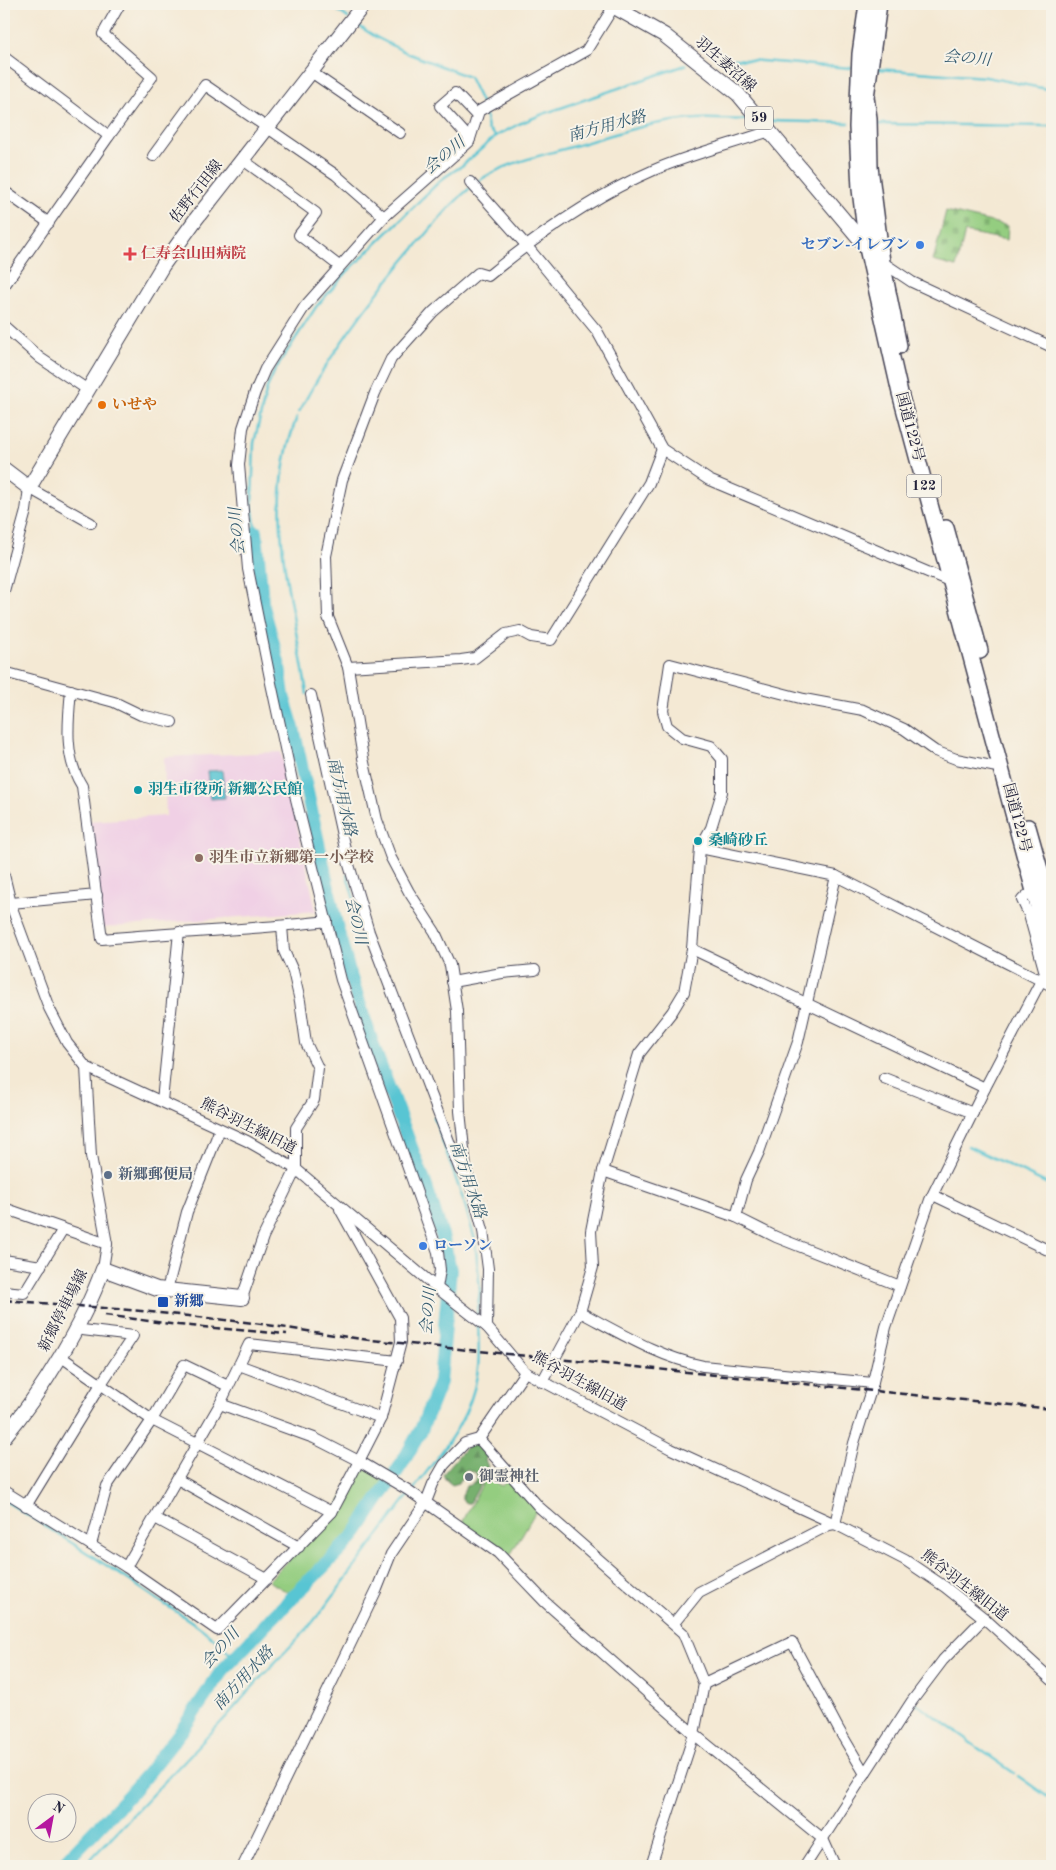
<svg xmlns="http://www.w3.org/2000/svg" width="1056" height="1870" viewBox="0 0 1056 1870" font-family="'Old Standard TT','Noto Serif JP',serif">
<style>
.built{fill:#f0d0e5}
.green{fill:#94cd80;stroke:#5b785e}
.forest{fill:url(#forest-firs);stroke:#4c6954}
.cemetery{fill:url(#cemetery-stones);stroke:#5b785e}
.water{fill:url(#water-waves);stroke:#3e7487}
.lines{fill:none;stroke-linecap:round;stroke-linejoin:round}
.stream{stroke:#59c5d3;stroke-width:2.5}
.river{stroke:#59c5d3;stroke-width:14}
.minor-casing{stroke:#424052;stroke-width:12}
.major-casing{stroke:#424052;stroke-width:16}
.highway-casing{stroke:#424052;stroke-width:18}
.minor{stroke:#fff;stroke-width:10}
.major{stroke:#fff;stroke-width:14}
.highway{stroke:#fff;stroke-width:15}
.rail{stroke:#22223b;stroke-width:2.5;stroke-dasharray:8 4;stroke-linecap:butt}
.shop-dot{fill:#3f7fe0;stroke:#f7f3e8;stroke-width:2}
.health-dot{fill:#e0444e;stroke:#f7f3e8;stroke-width:2}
.food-dot{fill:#e8710a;stroke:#f7f3e8;stroke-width:2}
.culture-dot{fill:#0f9aa8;stroke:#f7f3e8;stroke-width:2}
.education-dot{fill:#8d6e63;stroke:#f7f3e8;stroke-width:2}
.service-dot{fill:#5c6f8a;stroke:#f7f3e8;stroke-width:2}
.transit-dot{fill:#1a4fb4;stroke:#f7f3e8;stroke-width:2}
.worship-dot{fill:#6b7280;stroke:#f7f3e8;stroke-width:2}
.labels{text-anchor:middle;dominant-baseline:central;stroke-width:4;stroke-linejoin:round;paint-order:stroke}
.shield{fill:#f7f3e8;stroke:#62616f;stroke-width:1}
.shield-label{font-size:14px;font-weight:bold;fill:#22223b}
.street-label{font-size:15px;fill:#22223b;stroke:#f7f3e8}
.shop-label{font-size:15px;font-weight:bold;fill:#366cbe;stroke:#f7f3e8;text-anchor:end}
.health-label{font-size:15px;font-weight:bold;fill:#be3a42;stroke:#f7f3e8;text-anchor:start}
.food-label{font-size:15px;font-weight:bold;fill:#c56008;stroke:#f7f3e8;text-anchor:start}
.culture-label{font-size:15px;font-weight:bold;fill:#0d838f;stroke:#f7f3e8;text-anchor:start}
.education-label{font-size:15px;font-weight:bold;fill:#785e54;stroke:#f7f3e8;text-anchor:start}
.service-label{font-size:15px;font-weight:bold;fill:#4e5e75;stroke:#f7f3e8;text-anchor:start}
.transit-label{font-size:15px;font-weight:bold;fill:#164399;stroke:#f7f3e8;text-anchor:start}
.worship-label{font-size:15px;font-weight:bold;fill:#5b616d;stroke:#f7f3e8;text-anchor:start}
.water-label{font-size:16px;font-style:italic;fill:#355b70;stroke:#f7f3e8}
</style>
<defs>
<pattern id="forest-firs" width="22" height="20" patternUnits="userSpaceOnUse" patternTransform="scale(1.25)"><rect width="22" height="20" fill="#77b06e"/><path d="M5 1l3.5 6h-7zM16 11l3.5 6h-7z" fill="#618f5c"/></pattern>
<pattern id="cemetery-stones" width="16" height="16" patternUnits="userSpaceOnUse" patternTransform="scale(1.25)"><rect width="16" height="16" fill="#94cd80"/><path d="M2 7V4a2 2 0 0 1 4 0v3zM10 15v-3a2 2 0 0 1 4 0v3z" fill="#7fb070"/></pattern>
<pattern id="water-waves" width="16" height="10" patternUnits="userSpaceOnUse" patternTransform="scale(1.25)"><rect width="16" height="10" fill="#59c5d3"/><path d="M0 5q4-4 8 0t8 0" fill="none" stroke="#4da9b6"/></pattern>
</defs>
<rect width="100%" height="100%" fill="#f7f3e8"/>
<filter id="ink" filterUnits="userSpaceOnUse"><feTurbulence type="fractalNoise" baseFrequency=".02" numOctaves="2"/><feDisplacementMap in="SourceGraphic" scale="10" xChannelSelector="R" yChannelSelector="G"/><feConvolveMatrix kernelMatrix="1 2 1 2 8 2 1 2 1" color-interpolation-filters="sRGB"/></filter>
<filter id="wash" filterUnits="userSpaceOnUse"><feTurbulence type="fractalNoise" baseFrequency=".0096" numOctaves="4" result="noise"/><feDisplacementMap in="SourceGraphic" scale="20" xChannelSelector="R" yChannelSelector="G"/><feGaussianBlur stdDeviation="1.12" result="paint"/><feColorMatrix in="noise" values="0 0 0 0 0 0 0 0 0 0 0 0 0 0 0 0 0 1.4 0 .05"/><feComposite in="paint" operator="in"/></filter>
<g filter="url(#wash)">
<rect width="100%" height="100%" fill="#f4e9d4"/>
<polygon class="built" points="281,752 316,911 100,928 89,821 166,816 164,757"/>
<g class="green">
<polygon points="360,1463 387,1478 358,1524 347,1538 291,1594 268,1581 334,1513"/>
<polygon points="485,1479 502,1486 508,1479 537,1509 508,1559 462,1523"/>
</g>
<path class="forest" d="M478,1444L488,1456L485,1460L488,1466L481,1483L470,1503H466L462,1500V1496L466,1486C472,1485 474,1482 477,1477L476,1473L467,1469L464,1472L459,1483L452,1485L445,1479L443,1474L467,1446Z"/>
<polygon class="cemetery" points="946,211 1008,226 1007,240 965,232 956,267 933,261"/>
<polygon class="water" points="222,770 225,798 210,799 207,771"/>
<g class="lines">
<g class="stream">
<polyline points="329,4 348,18"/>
<polyline points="354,23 376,37 407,53 469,77 483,106"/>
<polyline points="719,60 735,59 851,68"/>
<polyline points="877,69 986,77 1052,90"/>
<polyline points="485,111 488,129 496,136"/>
<polyline points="771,121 849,123"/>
<polyline points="877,124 1051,126"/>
<path d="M476,183C502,163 540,156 571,147C612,135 655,120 697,119C715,118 733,120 750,120"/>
<path d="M299,412C331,351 373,296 418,244C435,225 449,205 469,189"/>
<path d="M297,417C261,510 293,600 307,694"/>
<polyline points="256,532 252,504 254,443 267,388 275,370 316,307 348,271 442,179 463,165 496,136 519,124 543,114 686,65"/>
<polyline points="347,875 360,920"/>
<polyline points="434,1117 464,1202 475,1240 480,1291 477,1314"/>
<polyline points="968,1146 1052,1186"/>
<path d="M414,1489C440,1453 470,1421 477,1375C480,1359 479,1342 478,1325"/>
<path d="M4,1500C56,1533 108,1565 158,1600C183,1616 216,1635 234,1659"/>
<polyline points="916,1703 967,1739"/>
<polyline points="968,1741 1014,1773"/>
<polyline points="1018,1776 1052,1800"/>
<polyline points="84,1866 227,1716 263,1675 308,1628 324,1608 408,1496"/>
</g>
<polyline class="river" points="61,1866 128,1796 148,1773 182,1730 221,1672 266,1624 354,1536 401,1465 421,1430 440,1382 450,1270 442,1235 425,1184 375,1052 349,972 337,929 293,728 283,696 279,666 262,603 256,532"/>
</g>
</g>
<g filter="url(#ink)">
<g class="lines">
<defs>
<g id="minor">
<polyline points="4,57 109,136 4,286"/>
<polyline points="311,72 400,133"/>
<polyline points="109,136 152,77 103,34 120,4"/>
<polyline points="470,139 440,106 455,93 477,116"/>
<polyline points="153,156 205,85 336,175 384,217"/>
<polyline points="243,160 316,213 299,235 339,266"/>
<polyline points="470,182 526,245 597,331 662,449 709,480 949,581"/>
<polyline points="4,191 49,223"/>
<polyline points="882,262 912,282 1052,347"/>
<polyline points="4,326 40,358 88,390"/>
<polyline points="4,591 26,511 29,488 91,523"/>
<polyline points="348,667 461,660 475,658 506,634 520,631 531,637 551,640 649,483 662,449"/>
<polyline points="4,672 114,702 141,715 172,722"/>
<path d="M71,690C68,722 64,758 82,786L102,939C177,932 252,930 327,921"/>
<polyline points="311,695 347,858 369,932 460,1170 467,1177"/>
<polyline points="700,848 836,876 1052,986"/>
<polyline points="4,875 12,908 49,1008 67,1043 86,1067 247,1141 296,1169 437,1288 487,1327 525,1372 671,1449 835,1524 905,1560 945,1587 984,1618 1052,1680"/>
<polyline points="11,903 97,895"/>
<polyline points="692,949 985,1088"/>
<polyline points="452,982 502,973 535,970"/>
<polyline points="86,1067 91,1156 107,1244 103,1269"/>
<polyline points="884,1078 973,1113"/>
<polyline points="162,1101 179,932"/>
<polyline points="603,1171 736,1217 776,1237 900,1286"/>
<polyline points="933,1195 1052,1252"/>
<polyline points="4,1208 107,1244"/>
<polyline points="736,1217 746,1180 759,1152 798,1042 836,876"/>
<polyline points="4,1260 41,1266"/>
<polyline points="437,1288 440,1270 438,1252 341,980 296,799 271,683 248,569 239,465 243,428 255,392 265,369 305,306 384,217 469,142 479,111 586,51 614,6"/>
<polyline points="167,1290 187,1212 220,1129"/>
<polyline points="4,1291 24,1293 63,1229"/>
<polyline points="242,1298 263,1237 296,1169 296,1128 314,1100 318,1068 306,1043 300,1001 293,971 284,951 282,926"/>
<polyline points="580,1312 593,1267 591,1231 603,1171 639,1054 672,1012 684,992 692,949 700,848 711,828 722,792 722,759 711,746 682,738 667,726 663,711 670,664 804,699 863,710 904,729 935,751 956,759 1002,768"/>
<path d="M487,1327L488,1269L483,1230L466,1168L460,1111L457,1011L450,965L435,932L409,892L391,858L377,820L363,758L348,667L328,617L326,556L342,480L375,393L391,359L433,312L478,273L488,276C538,235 594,196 654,170C691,154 732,144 770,131"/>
<polyline points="60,1356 152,1420 332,1512 359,1461 408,1490 498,1553 545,1602 694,1734 823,1839 835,1866"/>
<polyline points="239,1365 381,1418"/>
<path d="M542,1382L580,1312C620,1333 659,1357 703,1366L873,1383"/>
<polyline points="220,1404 249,1344 397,1361"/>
<polyline points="479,1439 539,1507 683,1633 704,1684 694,1734 651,1866"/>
<polyline points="177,1479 299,1547"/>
<polyline points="4,1491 126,1567 220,1404 314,1438 359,1461 381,1418 401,1342 400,1318 340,1209"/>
<polyline points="26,1506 101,1384 133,1336 74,1329"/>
<polyline points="155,1518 267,1579"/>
<polyline points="91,1545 107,1486 152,1420 184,1365 228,1386"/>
<polyline points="126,1567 217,1630 332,1512"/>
<polyline points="674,1623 699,1592 829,1525 835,1524 854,1443 871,1390 886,1327 930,1200 985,1088 1045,973 1029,915 1022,900 1026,896 1035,894"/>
<polyline points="704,1684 792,1642 839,1730 865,1774"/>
<polyline points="243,1866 377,1589 391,1554 426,1502 433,1484 444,1465 465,1443 479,1439 525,1372"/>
<polyline points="805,1866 912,1701 943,1660 984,1618"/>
</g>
<g id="major">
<polyline points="609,4 664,35 738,94 870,251"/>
<polyline points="4,469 29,488 163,265 196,219 364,4"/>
<path d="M4,1437C42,1392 83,1324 103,1269L157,1289L242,1298"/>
</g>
<g id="highway">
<polyline points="867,4 860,54 857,127 860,189 867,248 900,393 1052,958"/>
<polyline points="879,4 866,97 869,118 870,167 882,262 899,346"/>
<polyline points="946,528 980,651"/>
<polyline points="1028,827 1052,912"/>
</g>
</defs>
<use href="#minor" class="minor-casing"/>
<use href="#major" class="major-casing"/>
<use href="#highway" class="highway-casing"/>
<use href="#minor" class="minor"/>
<use href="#major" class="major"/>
<use href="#highway" class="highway"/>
<g class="rail">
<polyline points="4,1300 141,1311 254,1323 361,1339 439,1347 1052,1409"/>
<polyline points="105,1315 178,1325 287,1334"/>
</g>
</g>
</g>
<g class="shop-dot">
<circle cx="920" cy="245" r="5"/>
<circle cx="423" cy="1246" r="5"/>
</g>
<path class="health-dot" d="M127.5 246.5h5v5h5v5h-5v5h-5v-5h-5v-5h5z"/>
<circle class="food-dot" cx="102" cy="405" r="5"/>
<g class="culture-dot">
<circle cx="138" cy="790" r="5"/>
<circle cx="698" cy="841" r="5"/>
</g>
<circle class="education-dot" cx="199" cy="858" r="5"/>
<circle class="service-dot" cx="108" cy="1175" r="5"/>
<rect class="transit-dot" x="157" y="1296" width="12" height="12" rx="2.5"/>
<circle class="worship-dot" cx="469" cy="1477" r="5"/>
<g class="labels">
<g class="shield">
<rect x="745" y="106.5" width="28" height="23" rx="4"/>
<rect x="906.5" y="474.5" width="35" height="23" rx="4"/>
</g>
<g class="shield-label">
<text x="759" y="118">59</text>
<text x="924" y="486">122</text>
</g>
<g class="street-label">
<text transform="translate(725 65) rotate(41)">羽生妻沼線</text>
<text transform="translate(197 192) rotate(-52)">佐野行田線</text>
<text transform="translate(909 427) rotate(75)">国道122号</text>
<text transform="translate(1016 818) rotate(75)">国道122号</text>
<text transform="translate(248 1127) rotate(27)">熊谷羽生線旧道</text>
<text transform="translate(64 1311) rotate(-63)">新郷停車場線</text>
<text transform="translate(579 1382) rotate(29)">熊谷羽生線旧道</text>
<text transform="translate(964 1586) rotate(38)">熊谷羽生線旧道</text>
</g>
<g class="shop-label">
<text x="910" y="245">セブン-イレブン</text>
<text x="433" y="1246" text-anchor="start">ローソン</text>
</g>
<g class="health-label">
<text x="141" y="254">仁寿会山田病院</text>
</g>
<g class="food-label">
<text x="112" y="405">いせや</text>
</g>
<g class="culture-label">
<text x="148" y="790">羽生市役所 新郷公民館</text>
<text x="708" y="841">桑崎砂丘</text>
</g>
<g class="education-label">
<text x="209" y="858">羽生市立新郷第一小学校</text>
</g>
<g class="service-label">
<text x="118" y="1175">新郷郵便局</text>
</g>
<g class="transit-label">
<text x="174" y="1302">新郷</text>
</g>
<g class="worship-label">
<text x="479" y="1477">御霊神社</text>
</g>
<g class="water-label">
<text transform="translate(967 59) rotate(5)">会の川</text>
<text transform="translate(607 127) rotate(-15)">南方用水路</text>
<text transform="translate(445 156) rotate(-40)">会の川</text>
<text transform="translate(238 531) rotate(-95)">会の川</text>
<text transform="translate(341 797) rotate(77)">南方用水路</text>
<text transform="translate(355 921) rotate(77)">会の川</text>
<text transform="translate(467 1180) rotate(71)">南方用水路</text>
<text transform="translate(429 1311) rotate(-85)">会の川</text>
<text transform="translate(221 1649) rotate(-48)">会の川</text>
<text transform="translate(244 1679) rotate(-47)">南方用水路</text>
</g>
</g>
<rect width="1056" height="1870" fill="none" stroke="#f7f3e8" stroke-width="20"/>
<g transform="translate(52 1818) rotate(32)"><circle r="24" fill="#f7f3e8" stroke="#a29fa3"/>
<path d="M0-4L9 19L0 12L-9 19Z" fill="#b5179e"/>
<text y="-8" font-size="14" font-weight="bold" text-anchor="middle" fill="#22223b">N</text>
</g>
</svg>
